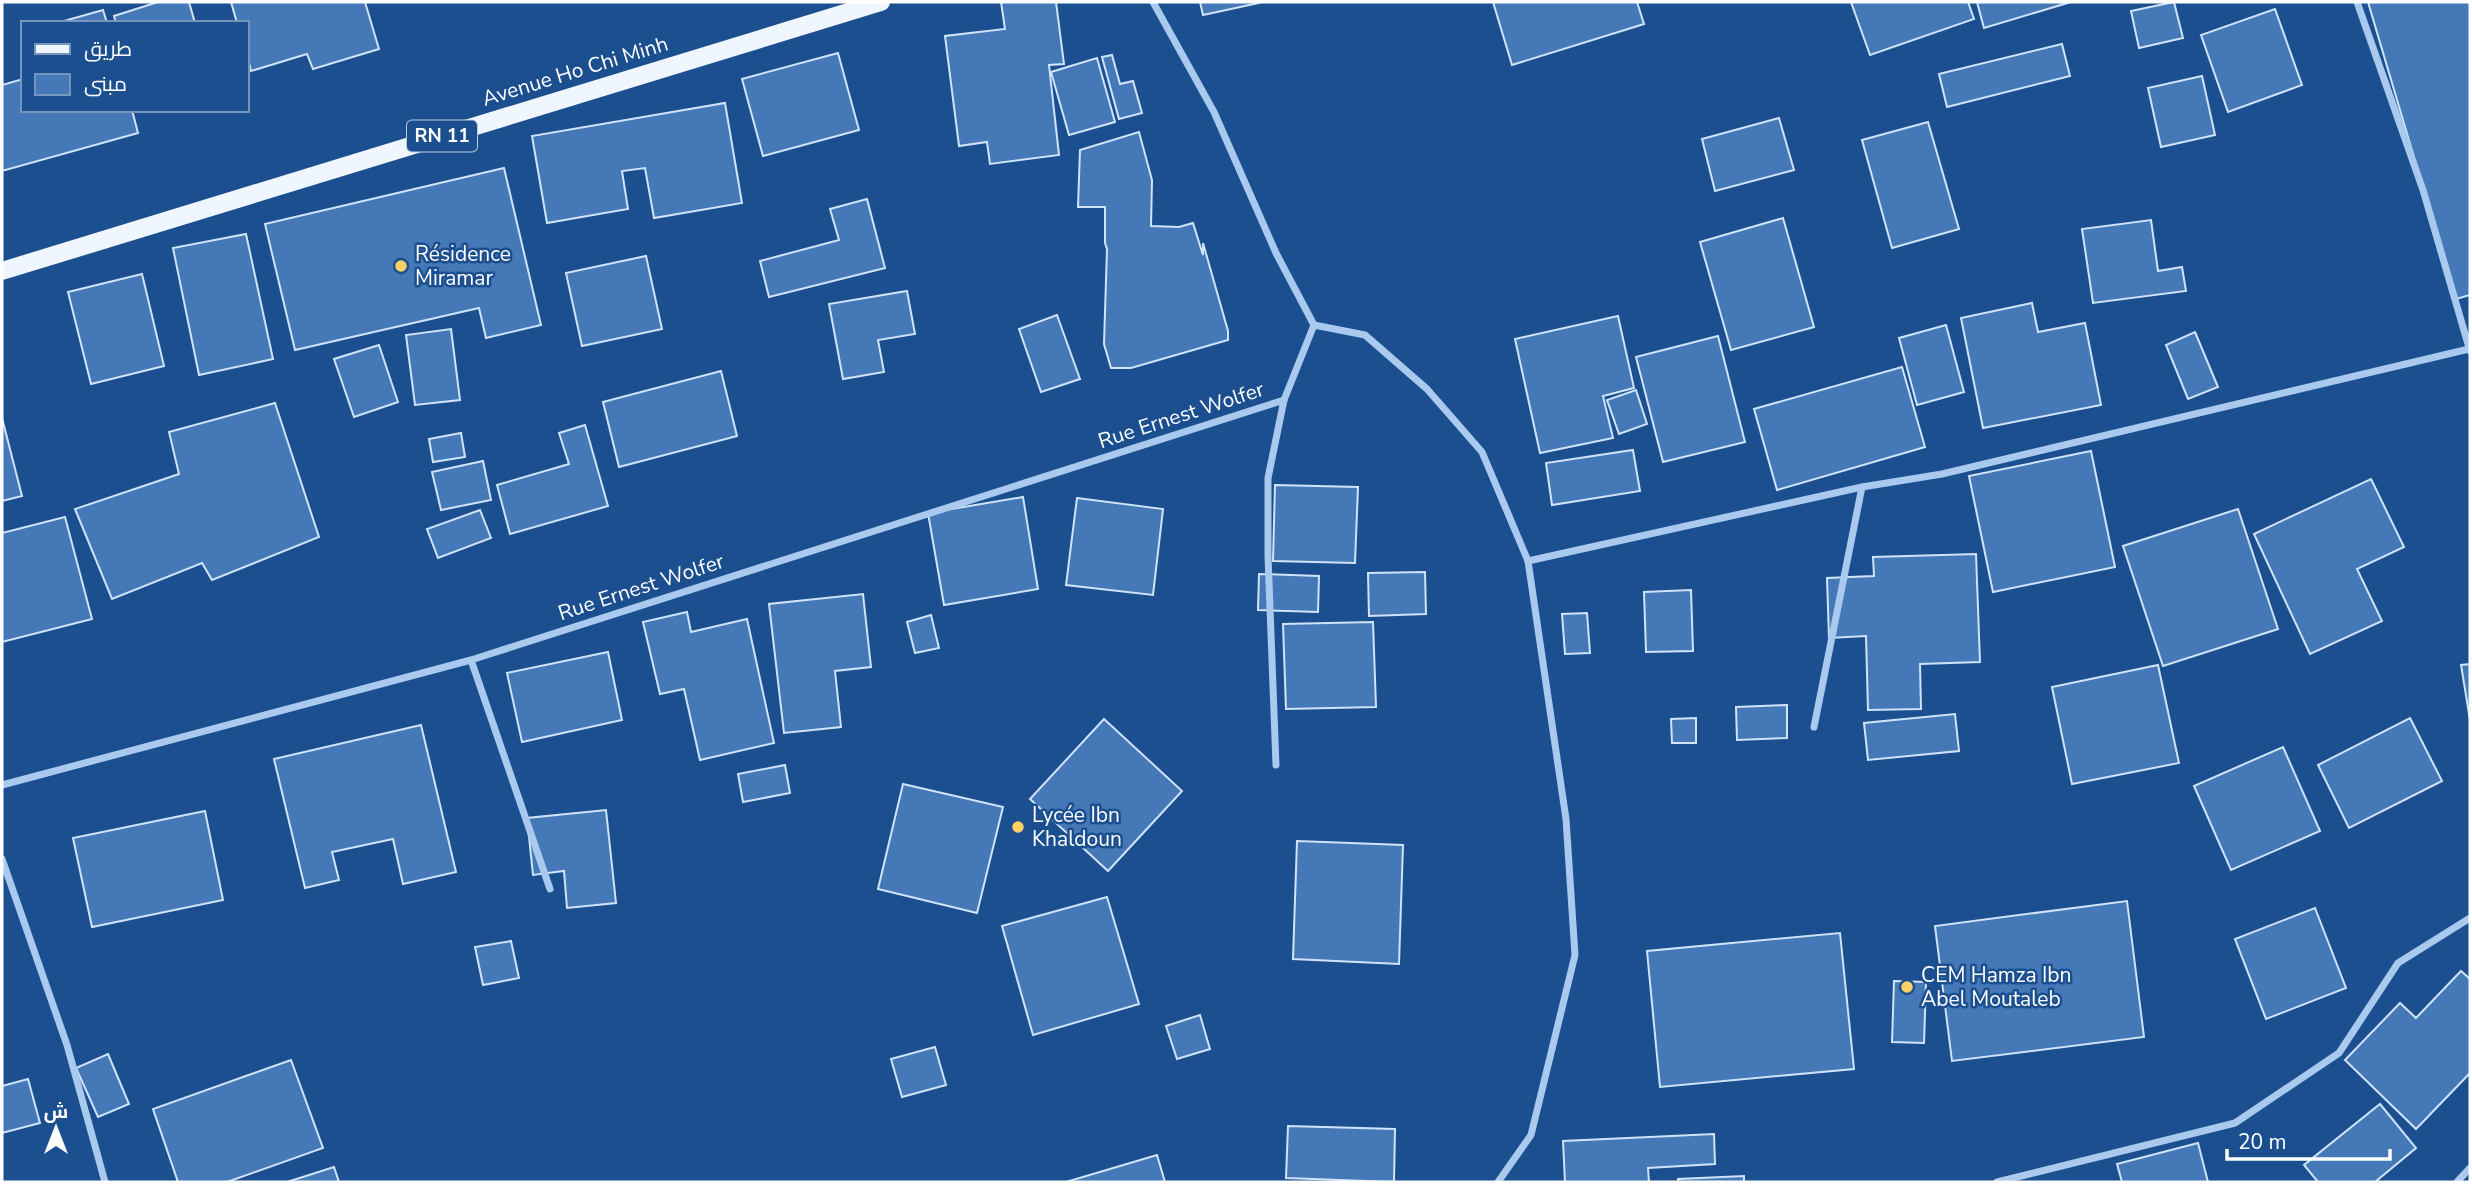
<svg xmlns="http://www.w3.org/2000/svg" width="2472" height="1184" viewBox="0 0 2472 1184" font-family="'Nunito Sans',Cairo,sans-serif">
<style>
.building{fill:#4478b7;stroke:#cfe3fa;stroke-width:2}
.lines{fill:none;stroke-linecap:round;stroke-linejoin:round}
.street{stroke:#a9c9ee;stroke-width:7}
.primary{stroke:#f0f6ff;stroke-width:18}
.poi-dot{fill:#ffd166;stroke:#1b4f8f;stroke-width:2.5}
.labels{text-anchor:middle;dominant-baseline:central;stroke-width:5;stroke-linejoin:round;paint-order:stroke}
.shield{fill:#1b4f8f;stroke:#bbcadd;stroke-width:2}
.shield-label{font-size:19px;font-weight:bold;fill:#fff}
.street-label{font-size:21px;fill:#fff;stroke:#1b4f8f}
.poi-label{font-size:21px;fill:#fff;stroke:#1b4f8f;text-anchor:start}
</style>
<rect width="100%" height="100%" fill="#1b4f8f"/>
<g class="building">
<polygon points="158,2 189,2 195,23 116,23 114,16"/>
<polygon points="231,2 365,2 379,49 313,69 307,54 251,71 247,55 247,23 237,23"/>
<polygon points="1001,2 1056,2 1064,64 1049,65 1059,155 990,164 987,142 959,146 945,36 1005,29"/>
<polygon points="1200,2 1258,2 1259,3 1203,15"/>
<polygon points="1493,2 1637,2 1644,24 1512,65"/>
<polygon points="1851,2 1968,2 1974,19 1870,55"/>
<polygon points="1977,2 2071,2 1984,28"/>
<polygon points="2174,2 2183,38 2139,48 2131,11"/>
<polygon points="2368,2 2470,2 2470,295 2456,299"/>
<polygon points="2275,9 2302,85 2228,112 2201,35"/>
<polygon points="103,10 107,23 57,23"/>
<polygon points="2062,44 2070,76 1947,107 1939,74"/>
<polygon points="838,53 859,130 763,156 742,79"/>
<polygon points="1112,55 1120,84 1133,81 1142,113 1119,119 1102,57"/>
<polygon points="1097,58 1115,122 1069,135 1051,72"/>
<polygon points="2202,76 2215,135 2161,147 2148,88"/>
<polygon points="23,79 23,110 132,110 138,133 2,171 2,85"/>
<polygon points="725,103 742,203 654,218 645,168 622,171 628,209 547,223 532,136"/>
<polygon points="1779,118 1794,170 1715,191 1702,139"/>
<polygon points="1928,122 1959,229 1892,248 1862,140"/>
<polygon points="1139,132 1152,180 1151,226 1179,227 1193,223 1203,255 1203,243 1228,331 1228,340 1131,368 1111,368 1104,344 1107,249 1105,243 1105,207 1078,207 1080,150"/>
<polygon points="504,168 541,325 486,338 479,308 295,350 265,224"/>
<polygon points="867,199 885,268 769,297 760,261 839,240 830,209"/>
<polygon points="1783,218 1814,327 1731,350 1700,242"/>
<polygon points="2151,220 2158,271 2182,267 2186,291 2093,303 2082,229"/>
<polygon points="246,234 273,359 199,375 173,248"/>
<polygon points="646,256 662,329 582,346 566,273"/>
<polygon points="142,274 164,366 91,384 68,292"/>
<polygon points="907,291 915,334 878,340 884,372 843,379 829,304"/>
<polygon points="2032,303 2038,332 2085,323 2101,405 1983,428 1961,318"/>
<polygon points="1057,315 1080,379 1041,392 1019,329"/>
<polygon points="1618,316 1634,388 1603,396 1613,438 1540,453 1515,339"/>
<polygon points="1946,325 1964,392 1917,405 1899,338"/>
<polygon points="451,329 460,400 415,405 406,335"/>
<polygon points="2195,332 2218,387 2188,399 2166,345"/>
<polygon points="1718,336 1745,442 1663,462 1636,357"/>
<polygon points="379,345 398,402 354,417 334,359"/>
<polygon points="1902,367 1925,447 1777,490 1754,409"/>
<polygon points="721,371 737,436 619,467 603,402"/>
<polygon points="1636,390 1647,424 1619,434 1607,400"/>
<polygon points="275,403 319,537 212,580 202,563 112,599 75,509 179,474 169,432"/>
<polygon points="2,418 22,496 2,501"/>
<polygon points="585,425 608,506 510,534 497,485 569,464 559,433"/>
<polygon points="461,433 465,457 433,462 429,439"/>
<polygon points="1633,450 1640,491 1552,505 1546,463"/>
<polygon points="2091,451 2115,567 1993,592 1969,476"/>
<polygon points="483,461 491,500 441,510 432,472"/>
<polygon points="2371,479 2404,547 2357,569 2382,621 2310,654 2254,534"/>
<polygon points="1275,485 1358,487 1355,563 1273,561"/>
<polygon points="1023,497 1038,589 944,605 928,513"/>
<polygon points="1077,498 1163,509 1153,595 1066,585"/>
<polygon points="2238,509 2278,629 2163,666 2123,546"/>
<polygon points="480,510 491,538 438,558 427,529"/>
<polygon points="65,517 92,619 2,642 2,533"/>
<polygon points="1976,554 1980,662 1920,664 1921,709 1868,710 1866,636 1829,638 1827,578 1874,576 1873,557"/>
<polygon points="1425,572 1426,614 1369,616 1368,573"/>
<polygon points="1259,574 1319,576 1318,612 1258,610"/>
<polygon points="1691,590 1693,651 1646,652 1644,592"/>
<polygon points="863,594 871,667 835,671 841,727 784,733 769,604"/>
<polygon points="687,612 691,632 747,619 774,743 700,760 684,689 660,694 643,622"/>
<polygon points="1587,613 1590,653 1565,654 1562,614"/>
<polygon points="931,615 939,648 915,653 907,622"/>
<polygon points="1373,622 1376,707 1286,709 1283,624"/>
<polygon points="608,652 622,720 522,742 507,673"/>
<polygon points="2470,664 2470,720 2461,665"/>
<polygon points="2158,665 2179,763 2072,784 2052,687"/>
<polygon points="1787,705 1787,738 1737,740 1736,707"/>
<polygon points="1955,714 1959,751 1868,760 1864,723"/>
<polygon points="1696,718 1696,743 1672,743 1671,719"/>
<polygon points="2410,718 2442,781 2349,828 2318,765"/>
<polygon points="1104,719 1182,791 1108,871 1030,799"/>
<polygon points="421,725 456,872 403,884 393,839 332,852 339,880 305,888 274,759"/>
<polygon points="2283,747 2320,831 2231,870 2194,786"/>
<polygon points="785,765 790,793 743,802 738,774"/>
<polygon points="903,784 1003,807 977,913 878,889"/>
<polygon points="606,810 616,903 567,908 564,871 533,875 527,818"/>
<polygon points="205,811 223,900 92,927 73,838"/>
<polygon points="1297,841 1403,845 1399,964 1293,959"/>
<polygon points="1107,897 1139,1004 1033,1035 1002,926"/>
<polygon points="2127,901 2144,1037 1952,1061 1935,926"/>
<polygon points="2315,908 2346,988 2266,1019 2235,939"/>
<polygon points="1840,933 1854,1069 1660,1087 1647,951"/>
<polygon points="511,941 519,978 483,985 475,947"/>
<polygon points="2461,971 2470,979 2470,1073 2416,1129 2345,1060 2400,1003 2416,1018"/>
<polygon points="1894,981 1926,982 1924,1043 1892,1042"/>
<polygon points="1200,1015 1210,1049 1177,1059 1166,1026"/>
<polygon points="935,1047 946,1085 902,1097 891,1059"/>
<polygon points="108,1054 129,1104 98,1117 76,1068"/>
<polygon points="291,1060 323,1148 227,1182 178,1182 153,1109"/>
<polygon points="28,1079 40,1123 2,1133 2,1086"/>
<polygon points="2380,1104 2416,1148 2375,1182 2318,1182 2304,1165"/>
<polygon points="1288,1126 1395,1129 1394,1182 1286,1178"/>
<polygon points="1714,1134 1715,1164 1648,1168 1649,1182 1565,1182 1563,1141"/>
<polygon points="2198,1143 2208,1182 2122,1182 2117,1164"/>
<polygon points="1157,1155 1165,1182 1066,1182"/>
<polygon points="334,1167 339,1182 287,1182"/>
<polygon points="1744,1176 1744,1182 1678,1182 1678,1179"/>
</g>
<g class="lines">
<g class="street">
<polyline points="1153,2 1214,112 1276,253 1314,325 1284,400 1268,478 1268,556 1276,765"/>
<polyline points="2357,2 2423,190 2470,351"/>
<polyline points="1314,325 1365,335 1427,389 1482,452 1528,561 1862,487 1942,474 2469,349"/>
<polyline points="471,660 550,889"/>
<polyline points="1814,727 1862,487"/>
<polyline points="2,785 471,660 1284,400"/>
<polyline points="2,859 67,1045 105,1182"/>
<polyline points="1498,1182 1531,1135 1575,955 1566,819 1528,561"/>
<polyline points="1997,1182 2235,1123 2339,1053 2398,963 2470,918"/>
<polyline points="2457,1182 2470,1168"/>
</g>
<polyline class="primary" points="2,271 881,2"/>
</g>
<g class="poi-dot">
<circle cx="401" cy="266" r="7"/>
<circle cx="1018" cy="827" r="7"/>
<circle cx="1907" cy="987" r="7"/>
</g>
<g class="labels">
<rect class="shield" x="407" y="120.5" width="70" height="31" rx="5"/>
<g class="shield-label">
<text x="442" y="136">RN 11</text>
</g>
<g class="street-label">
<text transform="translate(575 71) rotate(-17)">Avenue Ho Chi Minh</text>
<text transform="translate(1181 415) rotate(-18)">Rue Ernest Wolfer</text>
<text transform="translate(641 587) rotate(-18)">Rue Ernest Wolfer</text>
</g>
<g class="poi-label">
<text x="415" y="254">Résidence<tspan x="415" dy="24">Miramar</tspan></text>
<text x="1032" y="815">Lycée Ibn<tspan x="1032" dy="24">Khaldoun</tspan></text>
<text x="1921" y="975">CEM Hamza Ibn<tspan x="1921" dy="24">Abel Moutaleb</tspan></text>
</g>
</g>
<rect width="2472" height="1184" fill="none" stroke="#ffffff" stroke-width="7"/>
<rect x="21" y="21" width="228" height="91" fill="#1b4f8f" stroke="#7695bc" stroke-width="2"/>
<rect x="35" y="44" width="35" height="10" fill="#f0f6ff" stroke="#7695bc" stroke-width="2"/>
<text x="84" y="56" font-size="21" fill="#ffffff">طريق</text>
<rect x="35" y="74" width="35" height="21" fill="#4478b7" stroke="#7695bc" stroke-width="2"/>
<text x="84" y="91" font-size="21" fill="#ffffff">مبنى</text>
<g transform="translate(56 1128)" stroke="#1b4f8f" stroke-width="5" paint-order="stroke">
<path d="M0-5L12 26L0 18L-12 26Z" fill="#ffffff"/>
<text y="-10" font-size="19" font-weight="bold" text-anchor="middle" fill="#ffffff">ش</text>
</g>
<path d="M2227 1149v10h163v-10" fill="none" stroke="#ffffff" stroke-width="3.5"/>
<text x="2238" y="1149" font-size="21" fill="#ffffff" stroke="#1b4f8f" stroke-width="5" paint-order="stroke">20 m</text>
</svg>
